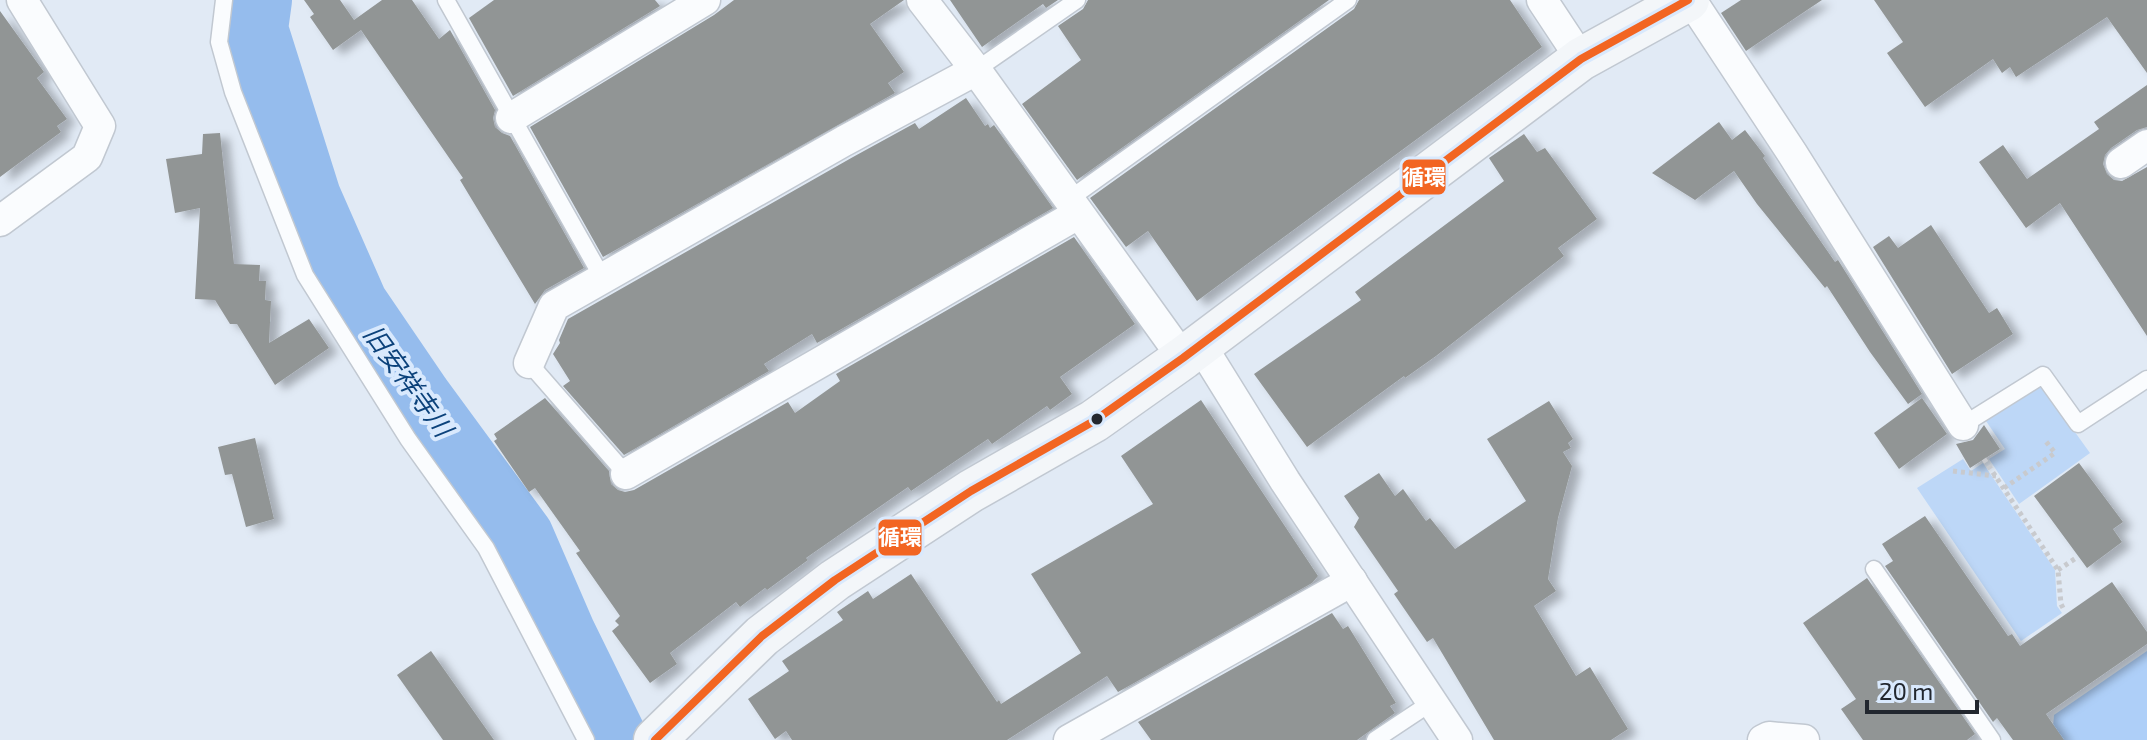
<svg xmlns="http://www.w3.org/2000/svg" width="2147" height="740" viewBox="0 0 2147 740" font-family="'Exo 2','Noto Sans JP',sans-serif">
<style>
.green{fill:#bdd7f7}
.forest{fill:#aecff8}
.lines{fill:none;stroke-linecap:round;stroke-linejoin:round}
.river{stroke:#95bced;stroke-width:66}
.building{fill:#919595;filter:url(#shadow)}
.service-casing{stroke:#c1c8d1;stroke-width:19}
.minor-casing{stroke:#c1c8d1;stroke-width:33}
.secondary-casing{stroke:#c1c8d1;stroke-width:45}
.path{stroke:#c8cace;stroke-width:5;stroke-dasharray:4 4;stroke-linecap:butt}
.service{stroke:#fafcfe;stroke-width:16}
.minor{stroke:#fafcfe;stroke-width:30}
.secondary{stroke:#f3f6f9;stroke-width:42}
.bus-1-casing{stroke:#d9e9fd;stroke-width:14}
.bus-1{stroke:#f26522;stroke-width:8}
.bus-dot{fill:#22272f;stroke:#d9e9fd;stroke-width:3}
.labels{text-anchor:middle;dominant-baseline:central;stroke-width:8;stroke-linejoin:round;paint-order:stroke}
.water-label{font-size:26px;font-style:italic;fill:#0c427b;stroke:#d9e9fd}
.line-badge{stroke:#d9e9fd;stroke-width:3}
.badge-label{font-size:22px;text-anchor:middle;font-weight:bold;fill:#fff}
</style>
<defs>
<filter id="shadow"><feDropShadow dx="9" dy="5" stdDeviation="4" flood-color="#0004"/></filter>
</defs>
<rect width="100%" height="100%" fill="#e1eaf5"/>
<g class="green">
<polygon points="2041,385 2090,453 2019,504 1989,459 2005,449 1986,421"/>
<polygon points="1963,459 1971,471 1983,463 2055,570 2057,606 2062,613 2021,641 1917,488"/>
</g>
<polygon class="forest" points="2147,651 2147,740 2062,740 2053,727 2054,715"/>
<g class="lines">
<polyline class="river" points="259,0 255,29 308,197 355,304 419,398 521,537 563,634 615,740"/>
</g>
<g class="building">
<polygon points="304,0 340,0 354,20 382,0 412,0 439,39 450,30 495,110 493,118 495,127 502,133 510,136 584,268 545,290 535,304 460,180 463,178 361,30 333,50 310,17 314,14"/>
<polygon points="494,0 655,0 660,6 513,96 469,18"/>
<polygon points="734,0 904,0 870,24 904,72 888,83 895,93 603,257 530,127 714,15"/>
<polygon points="950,0 1058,0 1046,8 1043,4 982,47"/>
<polygon points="1088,0 1329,0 1077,180 1022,104 1081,60 1058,26 1083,9"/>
<polygon points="1359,0 1510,0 1542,47 1197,301 1148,231 1126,247 1090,198 1354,9"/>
<polygon points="1741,0 1822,0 1746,51 1721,13"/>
<polygon points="1874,0 2147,0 2147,73 2107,17 2016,77 2010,67 2002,73 1993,59 1925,107 1887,53 1903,42"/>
<polygon points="0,11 44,72 37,78 67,119 57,126 61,132 0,177"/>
<polygon points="2147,85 2147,127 2137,130 2111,148 2105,155 2103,164 2107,174 2114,180 2122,181 2147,167 2147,336 2060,203 2026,228 1979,162 2003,145 2027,179 2099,129 2094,122"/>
<polygon points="966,98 985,126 988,124 990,128 994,125 1053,208 817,343 812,334 764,364 769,371 624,455 563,386 570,381 553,354 560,343 559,340 568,319 853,157 915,123 919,129"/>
<polygon points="1719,122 1732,140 1745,130 1765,156 1763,158 1835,262 1838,260 1922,394 1908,404 1870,352 1827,286 1825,288 1757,204 1734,171 1695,200 1652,173"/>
<polygon points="220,133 234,264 260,265 259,281 266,281 265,300 271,301 269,343 309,319 329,348 275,385 237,324 230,324 215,300 195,299 200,208 175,213 166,159 202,154 203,134"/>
<polygon points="1524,134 1537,152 1545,148 1597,219 1558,248 1564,256 1436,356 1405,378 1404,376 1307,447 1254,374 1361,300 1355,292 1504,181 1489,158"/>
<polygon points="1931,225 1989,313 1997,308 2013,334 1952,374 1873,247 1889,236 1898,248"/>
<polygon points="1074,237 1135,324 1060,377 1072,394 1050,410 1047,406 992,444 988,439 911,491 908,487 806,558 808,560 767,590 765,588 740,607 736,602 670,653 677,664 650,683 612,631 619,625 615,621 620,616 576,553 580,551 535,488 529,492 494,441 497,439 494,434 545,398 609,471 611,484 618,490 625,492 634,490 788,402 795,413 840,381 836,374"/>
<polygon points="1922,398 1947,434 1899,469 1874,433"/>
<polygon points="1201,400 1318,576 1312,583 1118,692 1107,676 1007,740 792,740 786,731 775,739 748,699 789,671 782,661 843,620 837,612 868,591 873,599 911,574 997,702 999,700 1001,704 1081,653 1031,574 1153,504 1121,456"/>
<polygon points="1549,401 1573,439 1568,443 1571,448 1563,452 1572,466 1558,518 1548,579 1556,591 1534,606 1576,676 1590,667 1628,729 1611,740 1494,740 1433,638 1427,642 1394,594 1398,591 1354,527 1359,518 1344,496 1379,473 1395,496 1403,489 1426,521 1430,518 1455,549 1526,501 1487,439"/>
<polygon points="1984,425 2000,449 1970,468 1956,444 1973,440"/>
<polygon points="255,438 274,519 246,527 232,474 225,475 218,447"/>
<polygon points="2079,463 2123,522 2113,529 2122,542 2087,568 2034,496"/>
<polygon points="1925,516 2008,636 2012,634 2020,646 2112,582 2147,632 2147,644 2046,714 2064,740 2013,740 1997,718 1993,722 1885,566 1893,561 1882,544"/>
<polygon points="1867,578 1975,734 1967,740 1863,740 1841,709 1856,699 1803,623"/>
<polygon points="1332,613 1343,629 1348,626 1396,703 1390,706 1395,713 1357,740 1151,740 1138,722"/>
<polygon points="431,651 494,740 443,740 397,675"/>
</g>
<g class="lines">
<defs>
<g id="service">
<polyline points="224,0 219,42 233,92 305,275 408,439 486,548 586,740"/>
<polyline points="446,0 602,277"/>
<polyline points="976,70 1077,0"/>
<polyline points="1068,200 1348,0"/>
<polyline points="529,363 626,474"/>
<polyline points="1963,425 2043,375 2078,424 2147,379"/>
<polyline points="1874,569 1992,740"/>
<polyline points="1375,740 1432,702"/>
</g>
<g id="minor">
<polyline points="922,0 976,70 1183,358"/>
<polyline points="1542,0 1581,59"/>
<polyline points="1691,0 1792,153 1963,425"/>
<polyline points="511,118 705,0"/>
<polyline points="2121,163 2147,145"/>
<polyline points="0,221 87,157 100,126 22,0"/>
<polyline points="1200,344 1285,481 1457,740"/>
<polyline points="529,363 554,306 844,141 976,70"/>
<polyline points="626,474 1078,214"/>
<polyline points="1069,740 1352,581"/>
<polyline points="1763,740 1769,737 1804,740"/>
</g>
<polyline id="secondary" points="655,740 762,636 835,580 971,491 1094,421 1183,358 1581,59 1688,0"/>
</defs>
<use href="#service" class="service-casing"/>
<use href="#minor" class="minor-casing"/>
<use href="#secondary" class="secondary-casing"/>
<g class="path">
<polyline points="1984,459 2058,570 2061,604 2064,610"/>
<polyline points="1953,471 1996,476"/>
<polyline points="2004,488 2055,453 2044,439"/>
<polyline points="2058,570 2076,558"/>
</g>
<use href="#service" class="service"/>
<use href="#minor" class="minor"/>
<use href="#secondary" class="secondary"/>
<defs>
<polyline id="bus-1" points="655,740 762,636 835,580 971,491 1094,421 1183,358 1581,59 1688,0"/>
</defs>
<use href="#bus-1" class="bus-1-casing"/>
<use href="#bus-1" class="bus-1"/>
</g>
<circle class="bus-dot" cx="1097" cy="419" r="7"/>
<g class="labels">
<g class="water-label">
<text transform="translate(409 380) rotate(54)">旧安祥寺川</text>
</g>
</g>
<g class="line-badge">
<rect x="1401" y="158" width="46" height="38" rx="8" fill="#f26522"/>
<rect x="877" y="518" width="46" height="39" rx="8" fill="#f26522"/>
</g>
<g class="badge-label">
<text x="1424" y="185">循環</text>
<text x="900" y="545">循環</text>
</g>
<path d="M1867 700v12h110v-12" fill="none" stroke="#22272f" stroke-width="4"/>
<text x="1879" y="700" font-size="24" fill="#22272f" stroke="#d9e9fd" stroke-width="6" paint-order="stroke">20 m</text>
</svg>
